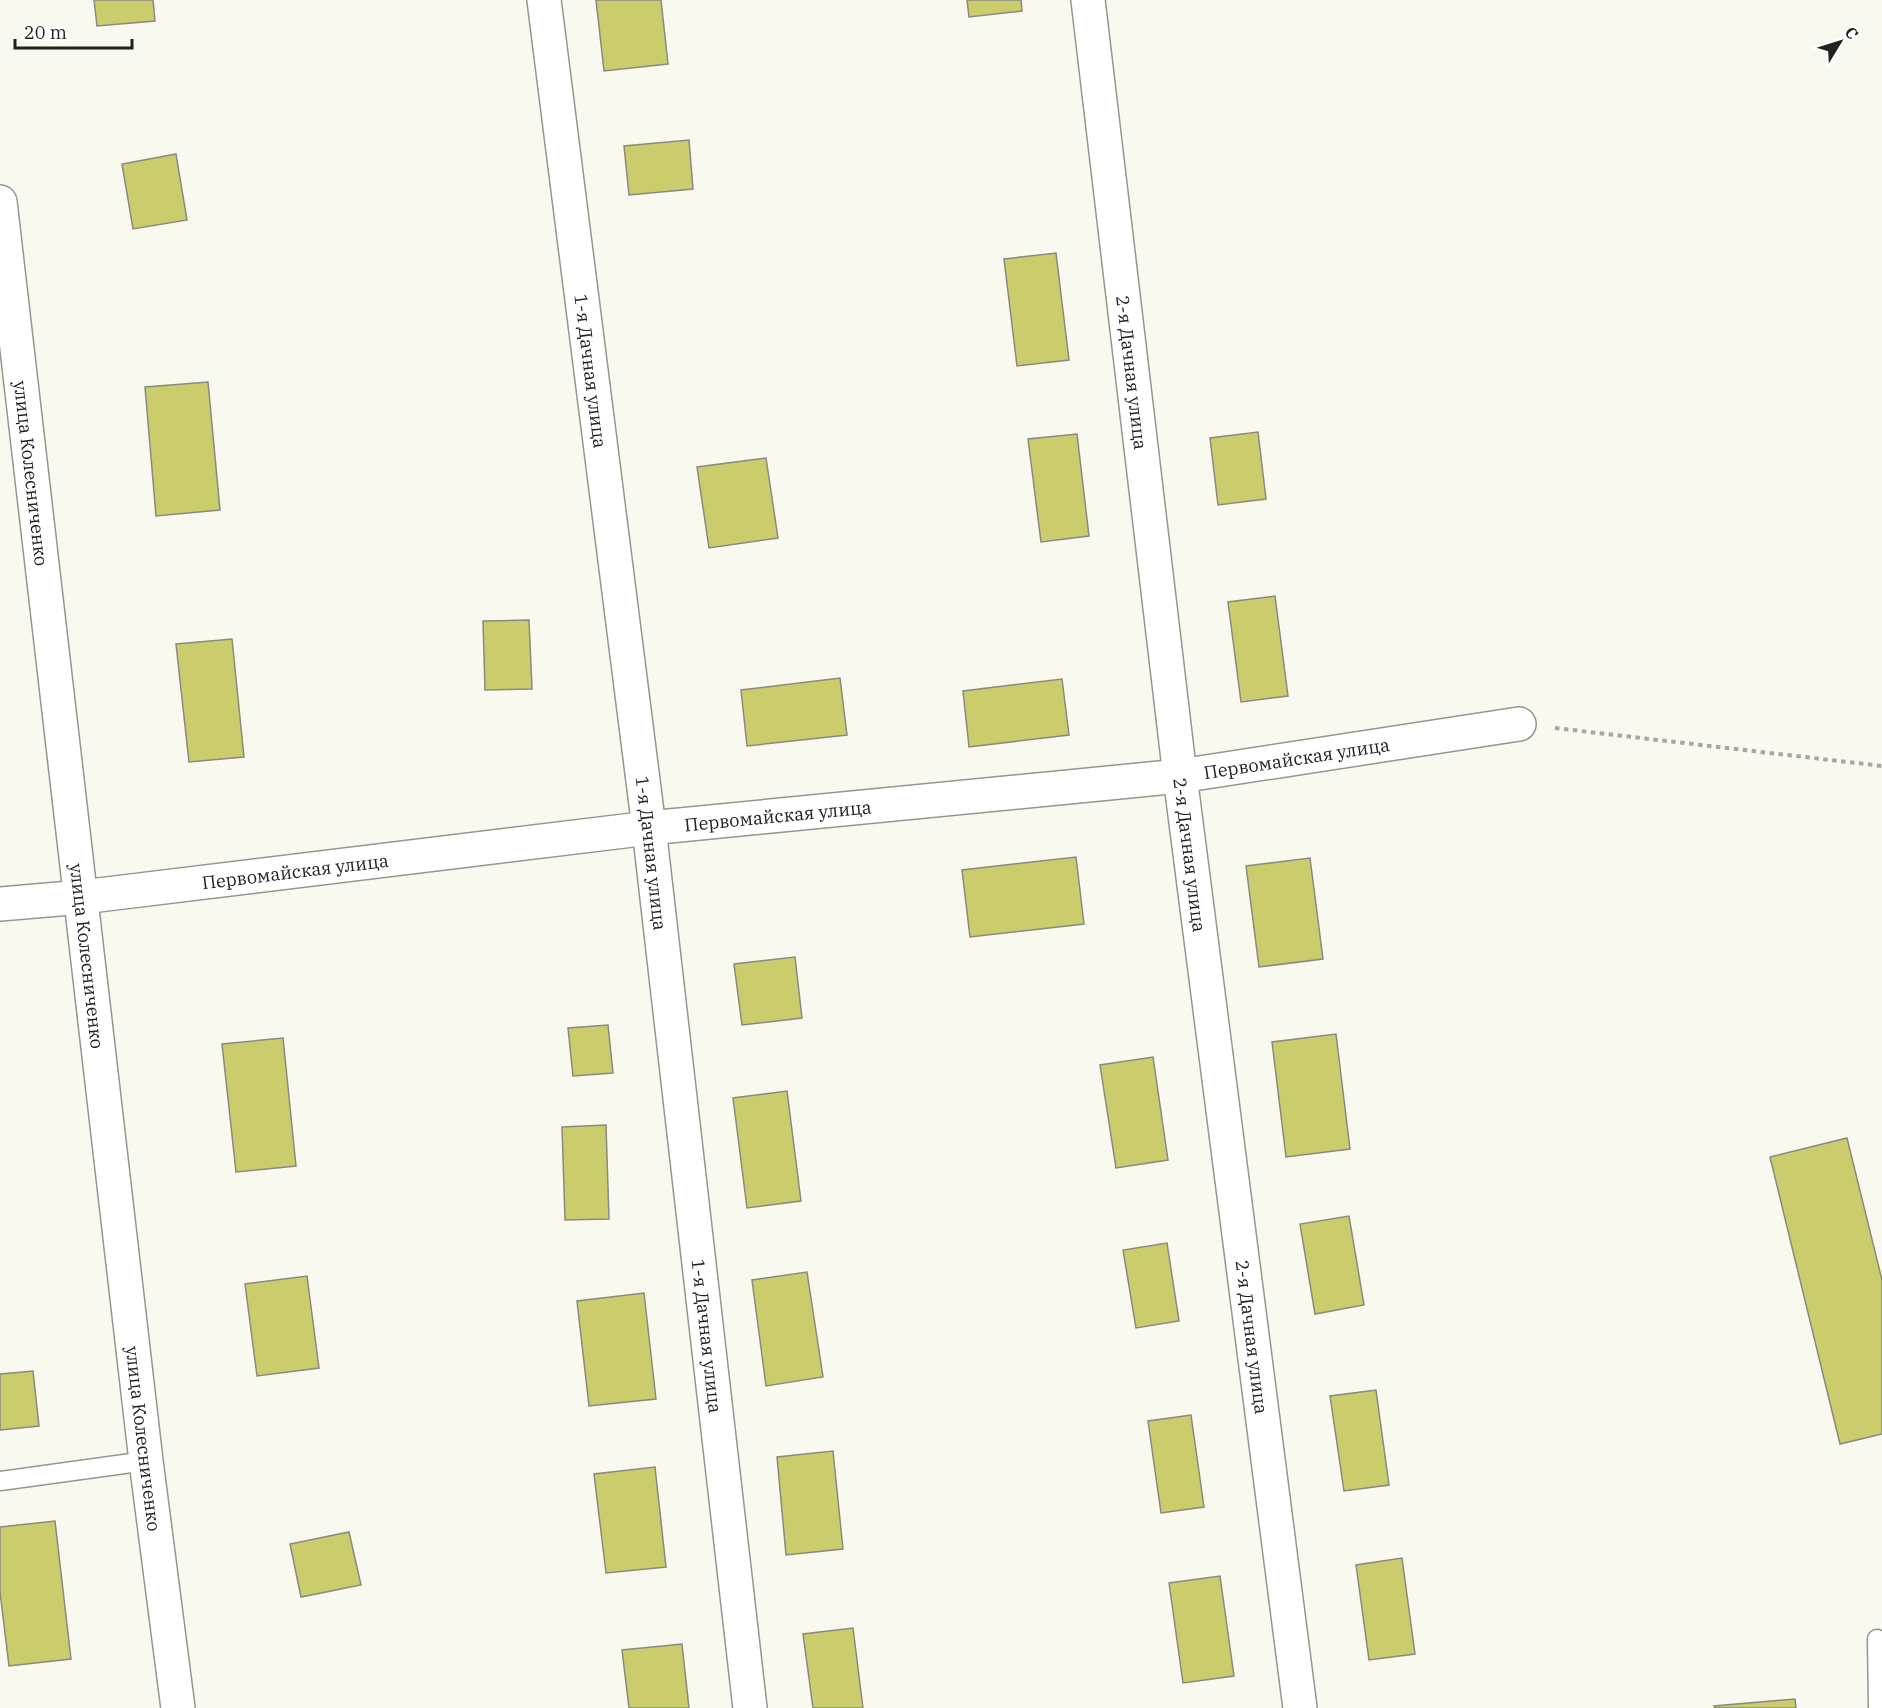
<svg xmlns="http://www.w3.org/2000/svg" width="1882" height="1708" viewBox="0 0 1882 1708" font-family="'IBM Plex Serif',serif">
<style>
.building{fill:#cbcc6b;stroke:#898a81;stroke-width:1.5}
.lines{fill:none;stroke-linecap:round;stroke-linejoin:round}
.lane-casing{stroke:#96968d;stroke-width:21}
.street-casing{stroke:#96968d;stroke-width:36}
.path{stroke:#a7a7a0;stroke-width:4;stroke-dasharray:4.5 4.5;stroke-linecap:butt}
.lane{stroke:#fff;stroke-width:18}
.street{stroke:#fff;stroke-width:33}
.labels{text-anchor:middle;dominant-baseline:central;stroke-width:5;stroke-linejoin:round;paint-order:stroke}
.street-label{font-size:18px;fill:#21211e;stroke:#fff}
</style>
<rect width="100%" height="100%" fill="#f9f9ef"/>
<g class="building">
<polygon points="94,0 153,0 155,21 97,26"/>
<polygon points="596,0 661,0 668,64 604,71"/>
<polygon points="967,0 1021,0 1022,11 969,17"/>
<polygon points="689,140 693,189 629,195 624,146"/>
<polygon points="176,154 187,220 133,229 122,164"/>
<polygon points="1056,253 1069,360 1017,366 1004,259"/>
<polygon points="208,382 220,510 156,516 145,387"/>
<polygon points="1258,432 1266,499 1218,505 1210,438"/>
<polygon points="1077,434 1089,536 1041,542 1028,439"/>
<polygon points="766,458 778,538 709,548 697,467"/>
<polygon points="1275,596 1288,696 1241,702 1228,602"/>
<polygon points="529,620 532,689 485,690 483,621"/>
<polygon points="232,639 244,757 189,762 176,644"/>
<polygon points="840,678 847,735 747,746 741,690"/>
<polygon points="1062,679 1069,735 969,747 963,691"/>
<polygon points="1076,857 1084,924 970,937 962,870"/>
<polygon points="1310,858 1323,959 1259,967 1246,866"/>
<polygon points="795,957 802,1018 742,1025 734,964"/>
<polygon points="608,1025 613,1073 573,1076 568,1028"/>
<polygon points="1336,1034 1350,1149 1286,1157 1272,1042"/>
<polygon points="283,1038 296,1166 236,1172 222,1044"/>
<polygon points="1153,1057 1168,1160 1116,1168 1100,1065"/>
<polygon points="787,1091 801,1201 747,1208 733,1098"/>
<polygon points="606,1125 609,1219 565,1220 562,1127"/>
<polygon points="1847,1138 1882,1280 1882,1434 1840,1444 1770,1157"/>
<polygon points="1349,1216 1364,1305 1315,1314 1300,1224"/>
<polygon points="1167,1243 1179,1321 1136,1328 1123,1250"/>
<polygon points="807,1272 823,1377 766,1386 752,1280"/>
<polygon points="307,1276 319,1368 257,1376 245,1284"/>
<polygon points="644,1293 656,1399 589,1406 577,1301"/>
<polygon points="33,1371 39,1426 0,1430 0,1374"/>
<polygon points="1376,1390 1389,1485 1344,1491 1330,1396"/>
<polygon points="1191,1415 1204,1507 1161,1513 1148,1421"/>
<polygon points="833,1451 843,1549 786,1555 777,1457"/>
<polygon points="655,1467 666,1567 606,1573 594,1474"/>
<polygon points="55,1521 71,1659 9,1666 0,1592 0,1527"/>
<polygon points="349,1532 361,1585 301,1597 290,1544"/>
<polygon points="1402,1558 1415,1654 1369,1660 1356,1565"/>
<polygon points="1220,1576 1234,1676 1183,1683 1169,1583"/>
<polygon points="853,1628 863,1708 813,1708 803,1634"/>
<polygon points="682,1644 689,1708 629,1708 622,1650"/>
<polygon points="1795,1699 1796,1708 1715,1708 1714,1706"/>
</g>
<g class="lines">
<defs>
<g id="lane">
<polyline points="0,1481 146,1461"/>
<polyline points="1877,1639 1878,1708"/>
</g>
<g id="street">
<path id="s1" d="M544,0L649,828L750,1708"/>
<path id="s2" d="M1088,0L1180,776L1300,1708"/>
<path id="s3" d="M0,202L146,1461L178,1708"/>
<path id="s4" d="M0,904L82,897L649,828L1180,776L1519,724"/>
</g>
</defs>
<use href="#lane" class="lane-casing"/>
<use href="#street" class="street-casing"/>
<polyline class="path" points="1555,728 1882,766"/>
<use href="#lane" class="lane"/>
<use href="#street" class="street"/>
</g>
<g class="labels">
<g class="street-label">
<text stroke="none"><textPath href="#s1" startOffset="374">1-я Дачная улица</textPath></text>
<text stroke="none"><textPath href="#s2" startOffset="375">2-я Дачная улица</textPath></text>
<text stroke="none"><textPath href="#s3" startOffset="273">улица Колесниченко</textPath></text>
<text stroke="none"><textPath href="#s4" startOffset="1305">Первомайская улица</textPath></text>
<text stroke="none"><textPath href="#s4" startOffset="783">Первомайская улица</textPath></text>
<text stroke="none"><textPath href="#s1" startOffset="860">1-я Дачная улица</textPath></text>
<text stroke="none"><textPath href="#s2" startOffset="861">2-я Дачная улица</textPath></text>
<text stroke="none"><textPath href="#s4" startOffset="297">Первомайская улица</textPath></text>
<text stroke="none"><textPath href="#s3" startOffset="759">улица Колесниченко</textPath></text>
<text stroke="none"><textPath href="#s1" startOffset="1346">1-я Дачная улица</textPath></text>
<text stroke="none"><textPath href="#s2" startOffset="1347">2-я Дачная улица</textPath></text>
<text stroke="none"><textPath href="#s3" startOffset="1245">улица Колесниченко</textPath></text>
</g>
</g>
<g transform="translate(1840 42) rotate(52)" stroke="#ffffff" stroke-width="4.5" paint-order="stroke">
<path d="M0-4.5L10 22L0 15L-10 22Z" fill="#21211e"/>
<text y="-9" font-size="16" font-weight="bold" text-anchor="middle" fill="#21211e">С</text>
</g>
<path d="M15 39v9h117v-9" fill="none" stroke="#21211e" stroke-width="3"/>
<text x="24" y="39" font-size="18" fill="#21211e" stroke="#ffffff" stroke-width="4.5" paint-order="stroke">20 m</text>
</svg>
